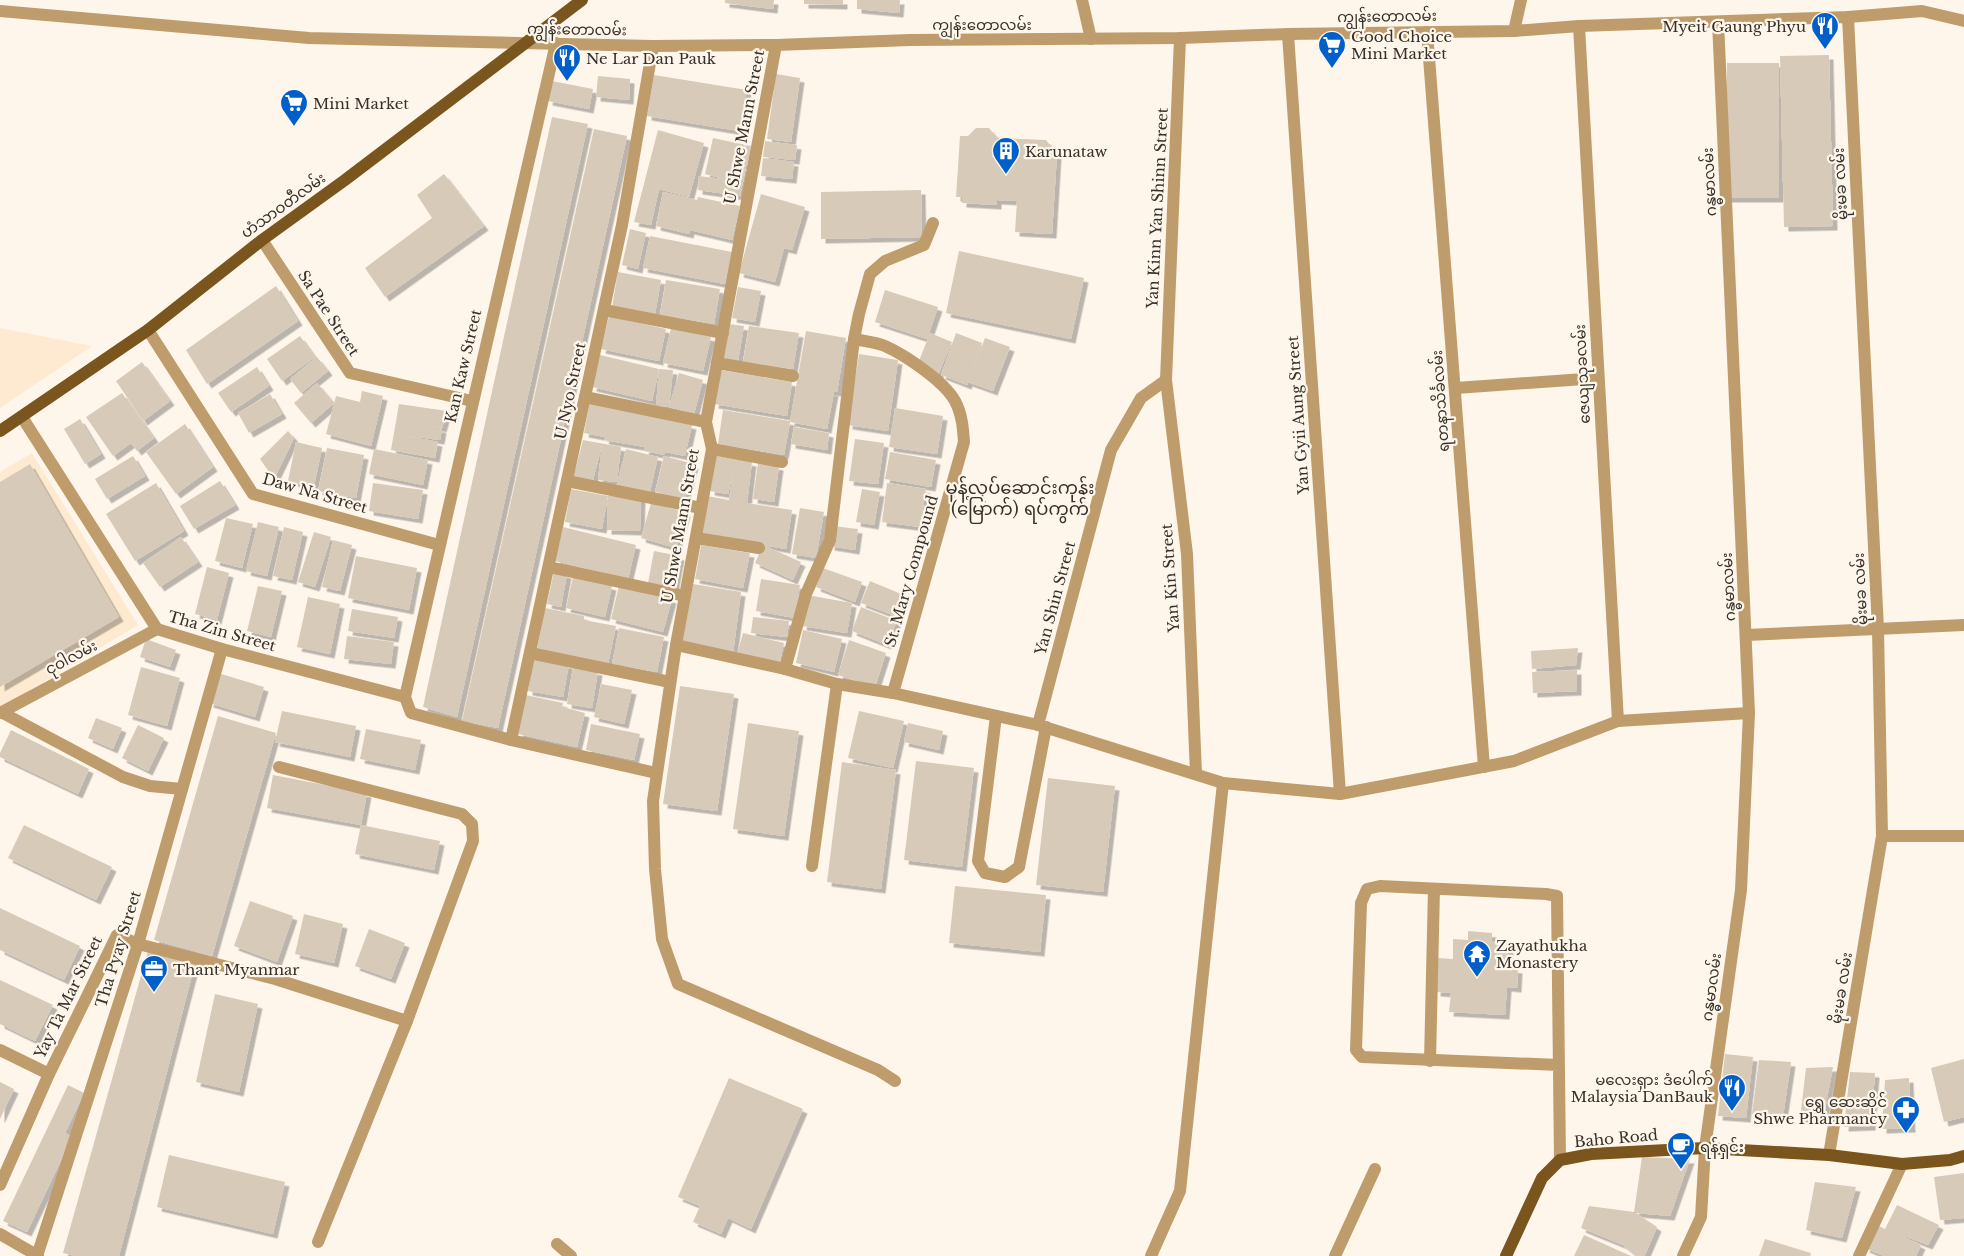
<svg xmlns="http://www.w3.org/2000/svg" width="1964" height="1256" viewBox="0 0 1964 1256" font-family="'Libre Baskerville','Noto Sans Myanmar',serif">
<style>
.built{fill:#fdead1}
.building{fill:#d7cab8;filter:url(#shadow)}
.lines{fill:none;stroke-linecap:round;stroke-linejoin:round}
.minor{stroke:#bf9c6c;stroke-width:12}
.major{stroke:#7a551d;stroke-width:12}
.labels{text-anchor:middle;dominant-baseline:central;stroke-width:4.5;stroke-linejoin:round;paint-order:stroke}
.street-label{font-size:15px;fill:#353029;stroke:#fff6eb}
.poi-label{font-size:15px;fill:#353029;stroke:#fff6eb;text-anchor:start}
.quarter-label{font-size:18px;fill:#353029;stroke:#fff6eb}
</style>
<defs>
<filter id="shadow"><feDropShadow dx="4.5" dy="4.5" stdDeviation="0" flood-color="#0004"/></filter>
</defs>
<rect width="100%" height="100%" fill="#fff6eb"/>
<g class="built">
<polygon points="0,328 92,346 0,408"/>
<polygon points="32,453 138,625 0,708 0,472"/>
</g>
<g class="building">
<polygon points="725,0 774,0 773,9 725,3"/>
<polygon points="804,0 843,0 843,5 804,4"/>
<polygon points="857,0 900,0 899,13 857,9"/>
<polygon points="1829,55 1833,226 1784,227 1780,56"/>
<rect x="1727" y="63" width="52" height="135"/>
<polygon points="776,74 800,78 791,142 767,139"/>
<polygon points="654,75 747,90 739,131 647,116"/>
<polygon points="598,76 630,79 629,100 596,97"/>
<polygon points="552,81 593,89 589,109 548,101"/>
<polygon points="552,117 588,124 457,717 423,707"/>
<polygon points="976,128 989,128 997,138 1046,140 1057,154 1052,234 1015,232 1017,201 997,200 997,205 962,203 962,197 956,197 960,136 968,136"/>
<polygon points="594,129 627,136 498,728 462,721"/>
<polygon points="658,130 704,143 689,197 659,189 651,225 634,222"/>
<polygon points="713,138 751,146 747,166 725,162 746,167 740,196 698,190 699,176 729,180 705,174"/>
<polygon points="765,141 797,145 795,160 763,157"/>
<polygon points="763,158 794,162 792,179 761,176"/>
<polygon points="444,174 484,226 385,297 365,268 432,218 417,195"/>
<polygon points="921,190 922,237 821,239 821,192"/>
<polygon points="663,192 697,200 698,197 740,206 732,240 690,230 689,234 656,226"/>
<polygon points="761,194 805,207 792,250 784,248 775,282 739,273"/>
<polygon points="630,229 646,233 638,269 622,265"/>
<polygon points="650,236 732,252 725,284 643,268"/>
<polygon points="959,251 1084,278 1071,339 946,313"/>
<polygon points="618,272 661,280 655,314 612,307"/>
<polygon points="666,280 720,289 714,324 660,315"/>
<polygon points="276,286 298,321 207,384 186,350"/>
<polygon points="738,287 761,291 755,322 732,318"/>
<polygon points="885,290 938,307 927,339 875,322"/>
<polygon points="609,316 666,329 659,361 601,349"/>
<polygon points="729,324 744,326 738,361 723,358"/>
<polygon points="749,326 799,333 793,369 743,362"/>
<polygon points="671,328 711,337 703,371 663,363"/>
<polygon points="806,331 846,338 837,392 823,390 834,392 827,429 790,422 784,455 718,444 723,410 790,421"/>
<polygon points="930,333 952,342 938,375 917,366"/>
<polygon points="956,333 982,343 967,385 941,375"/>
<polygon points="300,336 315,357 282,381 267,359"/>
<polygon points="985,338 1010,347 993,391 968,382"/>
<polygon points="859,354 898,360 888,431 848,425"/>
<polygon points="600,355 659,369 652,401 592,387"/>
<polygon points="317,357 328,371 301,393 290,379"/>
<polygon points="142,362 170,401 143,421 116,381"/>
<polygon points="257,367 269,386 231,412 218,393"/>
<polygon points="659,369 673,370 669,407 656,406"/>
<polygon points="720,370 792,382 787,416 714,404"/>
<polygon points="679,373 703,380 694,414 669,407"/>
<polygon points="317,383 334,403 311,423 294,403"/>
<polygon points="362,391 383,396 371,446 326,434 336,396 360,402"/>
<polygon points="122,393 154,438 137,451 131,443 113,456 86,417"/>
<polygon points="270,394 282,414 249,433 238,413"/>
<polygon points="590,401 692,425 685,456 665,452 665,455 644,451 645,447 604,440 605,437 584,433"/>
<polygon points="399,404 447,411 442,428 424,423 442,429 440,440 402,435 438,442 435,458 391,450"/>
<polygon points="895,408 943,416 937,454 889,447"/>
<polygon points="80,419 101,454 85,464 64,429"/>
<polygon points="185,424 213,467 176,494 146,452"/>
<polygon points="794,427 829,433 827,450 791,444"/>
<polygon points="288,431 294,438 274,479 260,459"/>
<polygon points="855,439 884,443 878,484 849,481"/>
<polygon points="583,440 621,447 617,482 598,480 602,445 592,484 573,479"/>
<polygon points="296,442 322,448 314,486 288,481"/>
<polygon points="327,448 364,455 356,498 318,491"/>
<polygon points="374,449 428,460 423,485 369,474"/>
<polygon points="626,449 658,457 649,496 616,488"/>
<polygon points="890,452 936,460 931,487 885,479"/>
<polygon points="133,456 145,476 107,499 95,479"/>
<polygon points="664,456 694,464 685,499 655,492"/>
<polygon points="716,456 752,462 747,503 792,510 786,549 763,545 801,562 793,580 755,563 763,545 701,535 707,496 729,500 734,466 728,494 710,491"/>
<polygon points="758,463 779,466 774,502 753,499"/>
<polygon points="30,464 119,617 0,687 0,482"/>
<polygon points="220,481 235,505 194,529 180,506"/>
<polygon points="156,483 184,531 135,561 106,514"/>
<polygon points="373,483 423,490 418,519 369,511"/>
<polygon points="887,483 926,489 920,527 882,522"/>
<polygon points="571,489 608,496 641,497 640,531 607,530 608,496 602,529 565,522"/>
<polygon points="862,489 880,492 874,525 856,522"/>
<polygon points="651,503 686,512 676,548 641,538"/>
<polygon points="800,508 824,512 816,558 792,554"/>
<polygon points="226,518 253,524 242,568 215,561"/>
<polygon points="258,522 279,527 267,576 246,571"/>
<polygon points="833,526 858,529 855,550 830,546"/>
<polygon points="284,527 303,532 292,580 273,576"/>
<polygon points="563,527 636,545 628,579 555,561"/>
<polygon points="314,532 331,537 315,587 298,582"/>
<polygon points="181,537 198,562 160,587 143,563"/>
<polygon points="333,540 352,545 340,591 322,587"/>
<polygon points="701,545 750,553 743,588 695,579"/>
<polygon points="654,551 680,556 674,588 648,583"/>
<polygon points="356,556 417,568 409,610 348,598"/>
<polygon points="207,567 229,573 217,620 195,614"/>
<polygon points="823,568 862,582 855,602 816,587"/>
<polygon points="554,571 567,574 561,607 547,604"/>
<polygon points="573,577 612,586 605,617 566,608"/>
<polygon points="761,579 800,585 795,618 756,611"/>
<polygon points="870,581 906,596 898,617 861,603"/>
<polygon points="693,584 741,592 733,653 682,644"/>
<polygon points="258,586 282,591 271,637 247,631"/>
<polygon points="619,586 672,599 663,632 611,619"/>
<polygon points="807,595 852,603 847,633 802,626"/>
<polygon points="308,597 340,604 330,654 297,647"/>
<polygon points="861,607 897,621 887,645 852,631"/>
<polygon points="545,608 584,616 584,620 616,626 608,664 537,649"/>
<polygon points="352,609 398,617 394,638 348,631"/>
<polygon points="753,617 789,621 787,637 751,633"/>
<polygon points="619,628 664,637 657,672 612,664"/>
<polygon points="803,630 842,639 834,672 796,663"/>
<polygon points="743,633 784,643 779,665 737,655"/>
<polygon points="347,636 394,642 391,664 344,659"/>
<polygon points="146,639 176,650 170,667 140,657"/>
<polygon points="849,640 886,653 875,687 838,675"/>
<polygon points="1578,648 1576,665 1532,669 1531,651"/>
<polygon points="533,658 569,664 563,697 528,691"/>
<polygon points="141,667 180,678 167,726 128,715"/>
<polygon points="573,667 598,671 592,708 567,704"/>
<polygon points="1577,670 1577,691 1533,693 1532,672"/>
<polygon points="218,673 264,687 255,717 209,703"/>
<polygon points="601,684 632,690 624,724 594,717"/>
<polygon points="680,686 734,694 717,811 663,804"/>
<polygon points="526,695 563,703 558,723 563,707 585,713 577,747 518,734"/>
<polygon points="282,711 356,726 350,757 275,742"/>
<polygon points="859,711 904,721 893,768 848,758"/>
<polygon points="218,716 276,733 212,956 154,940"/>
<polygon points="96,718 122,728 113,749 88,738"/>
<polygon points="748,723 799,731 784,836 733,829"/>
<polygon points="908,723 943,731 939,750 904,742"/>
<polygon points="591,724 640,734 634,760 586,750"/>
<polygon points="138,725 164,738 148,771 122,758"/>
<polygon points="366,729 421,740 415,770 360,759"/>
<polygon points="11,730 89,769 78,794 0,757 0,753"/>
<polygon points="916,761 974,768 962,867 904,860"/>
<polygon points="842,762 896,770 881,889 827,882"/>
<polygon points="273,775 367,793 361,825 440,841 434,870 355,854 361,825 267,808"/>
<polygon points="1048,778 1115,786 1103,892 1036,885"/>
<polygon points="24,825 112,867 96,900 8,858"/>
<polygon points="955,886 1046,895 1040,952 949,943"/>
<polygon points="250,901 293,916 277,962 234,946"/>
<polygon points="0,908 80,946 64,980 0,950"/>
<polygon points="304,914 343,924 334,963 295,954"/>
<polygon points="369,929 405,943 391,979 355,966"/>
<polygon points="1468,931 1492,933 1492,941 1509,942 1508,968 1518,969 1517,988 1507,987 1505,1015 1449,1012 1451,993 1436,992 1438,958 1453,959 1453,939 1468,940"/>
<polygon points="148,951 196,960 119,1256 75,1256 63,1253"/>
<polygon points="0,980 53,1005 35,1041 0,1024"/>
<polygon points="215,994 258,1004 239,1092 196,1082"/>
<polygon points="1725,1054 1753,1057 1746,1118 1718,1116"/>
<polygon points="1964,1059 1964,1117 1944,1122 1931,1068"/>
<polygon points="1759,1060 1791,1062 1783,1116 1752,1114"/>
<polygon points="1833,1067 1823,1119 1800,1119 1806,1068"/>
<polygon points="1850,1072 1875,1073 1871,1126 1844,1127"/>
<polygon points="729,1078 803,1109 751,1229 728,1218 721,1234 693,1222 700,1206 678,1197"/>
<polygon points="1909,1078 1911,1128 1882,1129 1885,1080"/>
<polygon points="0,1082 14,1089 0,1119"/>
<polygon points="68,1085 84,1093 65,1133 72,1137 27,1232 3,1221"/>
<polygon points="169,1155 285,1182 273,1234 157,1207"/>
<polygon points="1642,1157 1690,1159 1670,1216 1636,1213 1657,1227 1645,1255 1636,1256 1623,1245 1581,1228 1589,1206 1634,1212"/>
<polygon points="1964,1173 1964,1218 1940,1220 1934,1177"/>
<polygon points="1815,1182 1856,1187 1842,1238 1806,1230"/>
<polygon points="1897,1205 1939,1225 1928,1245 1891,1231 1921,1245 1916,1256 1884,1256 1865,1248 1875,1224 1885,1229"/>
<polygon points="1584,1235 1631,1256 1574,1256"/>
<polygon points="1765,1239 1811,1253 1810,1256 1759,1256"/>
</g>
<g class="lines">
<g class="minor">
<polyline points="1082,0 1091,39"/>
<polyline points="0,11 309,38 653,46 776,45 910,40 1180,38 1288,34 1514,31 1579,26 1848,17 1922,11 1964,21"/>
<polyline points="1579,26 1618,721"/>
<polyline points="1514,31 1521,0"/>
<polyline points="1427,32 1484,767"/>
<polyline points="1288,34 1340,794"/>
<polyline points="1180,38 1166,380 1187,554 1196,774"/>
<polyline points="776,45 706,422 712,449 676,645 653,801 655,869 662,939 678,984 878,1070 895,1081"/>
<polyline points="262,240 350,373 472,401"/>
<polyline points="604,310 723,333"/>
<polyline points="148,330 253,494 439,545"/>
<path d="M854,339C864,341 875,342 885,346C905,355 944,381 955,401C962,414 963,428 964,442L893,693"/>
<polyline points="717,363 793,376"/>
<polyline points="1456,388 1598,378"/>
<polyline points="585,397 706,422"/>
<polyline points="22,417 157,629 222,649 405,697"/>
<polyline points="712,449 782,462"/>
<polyline points="567,481 701,508"/>
<polyline points="696,538 759,548"/>
<polyline points="549,567 685,596"/>
<polyline points="1747,635 1964,625"/>
<polyline points="676,645 785,669 837,684 893,693 1038,725 1223,783 1340,794 1514,761 1618,721 1749,713"/>
<polyline points="530,653 670,682"/>
<polyline points="785,669 806,594 830,540 854,339 859,314 870,274 885,261 924,245 933,223"/>
<polyline points="405,697 556,43"/>
<polyline points="405,697 411,713 511,740 656,773"/>
<polyline points="1,712 123,777 150,786 182,789"/>
<polyline points="0,713 157,629"/>
<polyline points="996,716 978,861 985,873 1005,877 1019,867 1046,727"/>
<polyline points="1038,725 1111,450 1141,398 1166,380"/>
<polyline points="511,740 622,225 653,46"/>
<polyline points="279,767 462,814 472,824 473,841 407,1021 318,1242"/>
<polyline points="1882,836 1964,836"/>
<polyline points="812,866 837,684"/>
<polyline points="0,1050 49,1074"/>
<polyline points="1430,1061 1434,889"/>
<polyline points="1559,1065 1362,1057 1356,1050 1361,903 1367,889 1380,886 1546,894 1557,896 1560,1160"/>
<polyline points="1829,1155 1882,836 1878,629 1848,17"/>
<polyline points="0,1185 49,1074 117,935 138,944 275,979 407,1021"/>
<polyline points="0,1234 38,1256"/>
<polyline points="557,1244 571,1256"/>
<polyline points="37,1256 138,944 222,649"/>
<polyline points="1151,1256 1180,1191 1223,783"/>
<polyline points="1335,1256 1375,1169"/>
<polyline points="1683,1256 1701,1217 1705,1148 1741,890 1749,713 1718,22"/>
<polyline points="1859,1256 1902,1164"/>
</g>
<g class="major">
<polyline points="0,431 148,330 262,240 345,180 582,0"/>
<polyline points="1506,1256 1542,1178 1560,1160 1591,1154 1705,1148 1829,1155 1902,1164 1950,1160 1964,1156"/>
</g>
</g>
<defs>
<symbol id="restaurant-pin" viewBox="-11 -11 22 30"><path d="M0 17L-7.5 6A9.5 9.5 0 1 1 7.5 6Z" fill="#005fc8" stroke="#fff6eb"/><path d="M-5-6h1v4h1v-4h1v4h1v-4h1v5L-1.5 .5V6h-2V.5L-5-1ZM5-6V6H3V1.5H1.5Q1.5-4 5-6Z" fill="#fff"/></symbol>
<symbol id="supermarket-pin" viewBox="-11 -11 22 30"><path d="M0 17L-7.5 6A9.5 9.5 0 1 1 7.5 6Z" fill="#005fc8" stroke="#fff6eb"/><path d="M-6-5.5h2.5l.6 2H6L4.5 2H-2.5L-4.4-4H-6ZM-1.5 3.2a1.3 1.3 0 1 0 .1 0ZM3 3.2a1.3 1.3 0 1 0 .1 0Z" fill="#fff"/></symbol>
<symbol id="building-pin" viewBox="-11 -11 22 30"><path d="M0 17L-7.5 6A9.5 9.5 0 1 1 7.5 6Z" fill="#005fc8" stroke="#fff6eb"/><path d="M-4-6H4V6H1V3H-1V6H-4ZM-2.5-4.3h1.7v1.8h-1.7ZM.8-4.3h1.7v1.8H.8ZM-2.5-1h1.7V.8h-1.7ZM.8-1h1.7V.8H.8Z" fill="#fff"/></symbol>
<symbol id="temple-pin" viewBox="-11 -11 22 30"><path d="M0 17L-7.5 6A9.5 9.5 0 1 1 7.5 6Z" fill="#005fc8" stroke="#fff6eb"/><path d="M0-6L5-2H3V0L6.5 2.5H4V6H1.5V3h-3V6H-4V2.5H-6.5L-3 0V-2H-5Z" fill="#fff"/></symbol>
<symbol id="office-pin" viewBox="-11 -11 22 30"><path d="M0 17L-7.5 6A9.5 9.5 0 1 1 7.5 6Z" fill="#005fc8" stroke="#fff6eb"/><path d="M-6-3h4V-5.5h4V-3h4V5H-6ZM-1-4.5V-3h2v-1.5ZM-6 0V1H6V0Z" fill="#fff"/></symbol>
<symbol id="pharmacy-pin" viewBox="-11 -11 22 30"><path d="M0 17L-7.5 6A9.5 9.5 0 1 1 7.5 6Z" fill="#005fc8" stroke="#fff6eb"/><path d="M-2-6h4v4h4v4h-4v4h-4v-4h-4v-4h4Z" fill="#fff"/></symbol>
<symbol id="cafe-pin" viewBox="-11 -11 22 30"><path d="M0 17L-7.5 6A9.5 9.5 0 1 1 7.5 6Z" fill="#005fc8" stroke="#fff6eb"/><path d="M-5.5-4.5H6V0H3Q3 3.5 0 3.5H-2.5Q-5.5 3.5-5.5 0ZM3-3.2v2h1.7v-2ZM-6 4.5H4V6H-6Z" fill="#fff"/></symbol>
</defs>
<g fill-rule="evenodd">
<use href="#restaurant-pin" x="1809" y="10" width="32" height="43"/>
<use href="#supermarket-pin" x="1316" y="29" width="32" height="43"/>
<use href="#restaurant-pin" x="551" y="42" width="32" height="43"/>
<use href="#supermarket-pin" x="278" y="87" width="32" height="43"/>
<use href="#building-pin" x="990" y="135" width="32" height="43"/>
<use href="#temple-pin" x="1461" y="938" width="32" height="43"/>
<use href="#office-pin" x="138" y="953" width="32" height="43"/>
<use href="#restaurant-pin" x="1716" y="1072" width="32" height="43"/>
<use href="#pharmacy-pin" x="1890" y="1094" width="32" height="43"/>
<use href="#cafe-pin" x="1665" y="1130" width="32" height="43"/>
</g>
<g class="labels">
<g class="street-label">
<text transform="translate(1387 16) rotate(-1)">ကျွန်းတောလမ်း</text>
<text x="982" y="24">ကျွန်းတောလမ်း</text>
<text transform="translate(577 29) rotate(1)">ကျွန်းတောလမ်း</text>
<text transform="translate(744 127) rotate(-79)">U Shwe Mann Street</text>
<text transform="translate(1709 182) rotate(-93)">ဂန္ဓမာလမ်း</text>
<text transform="translate(1840 184) rotate(-93)">မိုးမခ လမ်း</text>
<text transform="translate(283 205) rotate(-36)">ဟံသာဝတီလမ်း</text>
<text transform="translate(1157 208) rotate(-87)">Yan Kinn Yan Shinn Street</text>
<text transform="translate(329 313) rotate(57)">Sa Pae Street</text>
<text transform="translate(463 366) rotate(-77)">Kan Kaw Street</text>
<text transform="translate(1582 374) rotate(-93)">ဇေယျသုခလမ်း</text>
<text transform="translate(570 391) rotate(-78)">U Nyo Street</text>
<text transform="translate(1440 401) rotate(-94)">ရတနာသိင်္ခလမ်း</text>
<text transform="translate(1298 415) rotate(-94)">Yan Gyii Aung Street</text>
<text transform="translate(315 493) rotate(16)">Daw Na Street</text>
<text transform="translate(680 526) rotate(-80)">U Shwe Mann Street</text>
<text transform="translate(911 571) rotate(-74)">St. Mary Compound</text>
<text transform="translate(1170 578) rotate(-94)">Yan Kin Street</text>
<text transform="translate(1728 587) rotate(-93)">ဂန္ဓမာလမ်း</text>
<text transform="translate(1860 589) rotate(-93)">မိုးမခ လမ်း</text>
<text transform="translate(1055 598) rotate(-75)">Yan Shin Street</text>
<text transform="translate(222 631) rotate(16)">Tha Zin Street</text>
<text transform="translate(71 657) rotate(-28)">ငုဝါလမ်း</text>
<text transform="translate(118 949) rotate(-73)">Tha Pyay Street</text>
<text transform="translate(1711 987) rotate(-82)">ဂန္ဓမာလမ်း</text>
<text transform="translate(1841 988) rotate(-81)">မိုးမခ လမ်း</text>
<text transform="translate(68 997) rotate(-64)">Yay Ta Mar Street</text>
<text transform="translate(1616 1138) rotate(-5)">Baho Road</text>
</g>
<g class="poi-label">
<text x="1806" y="26" text-anchor="end">Myeit Gaung Phyu</text>
<text x="1351" y="36">Good Choice<tspan x="1351" dy="17">Mini Market</tspan></text>
<text x="586" y="58">Ne Lar Dan Pauk</text>
<text x="313" y="103">Mini Market</text>
<text x="1025" y="151">Karunataw</text>
<text x="1496" y="945">Zayathukha<tspan x="1496" dy="17">Monastery</tspan></text>
<text x="173" y="969">Thant Myanmar</text>
<text x="1713" y="1079" text-anchor="end">မလေးရှား ဒံပေါက်<tspan x="1713" dy="17">Malaysia DanBauk</tspan></text>
<text x="1887" y="1101" text-anchor="end">ရွှေ ဆေးဆိုင်<tspan x="1887" dy="17">Shwe Pharmancy</tspan></text>
<text x="1700" y="1146">ရန်ရှင်း</text>
</g>
<g class="quarter-label">
<text x="1020" y="488">မုန့်လုပ်ဆောင်းကုန်း<tspan x="1020" dy="21">(မြောက်) ရပ်ကွက်</tspan></text>
</g>
</g>
</svg>
